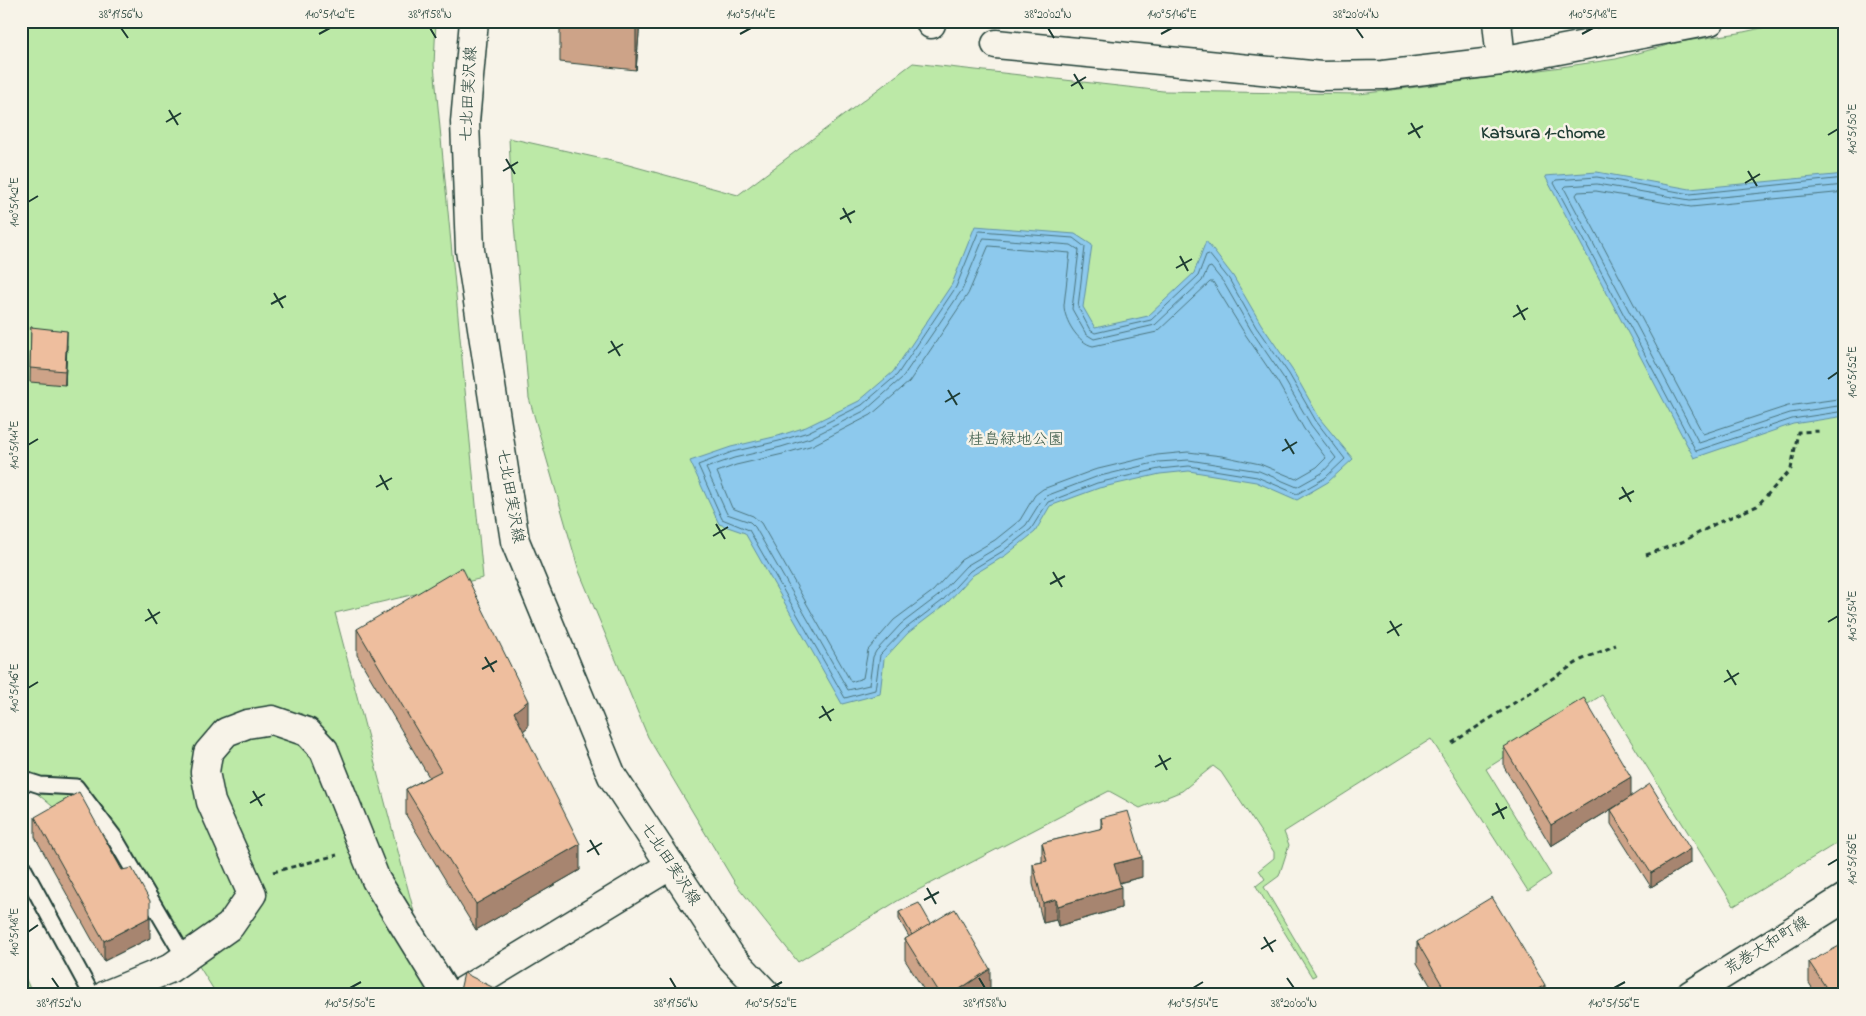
<svg xmlns="http://www.w3.org/2000/svg" width="1866" height="1016" viewBox="0 0 1866 1016" font-family="'Indie Flower','Klee One',sans-serif">
<style>
.green{fill:#bce9a7;stroke:#6e936e}
.water{fill:#8dc9ed;stroke:#6191a3}
.lines{fill:none;stroke-linecap:round;stroke-linejoin:round}
.shore{stroke:#4b757e;stroke-width:1}
.lane-casing{stroke:#1f3d34;stroke-width:19}
.street-casing{stroke:#1f3d34;stroke-width:31}
.secondary-casing{stroke:#1f3d34;stroke-width:31}
.path{stroke:#1f3d34;stroke-width:3;stroke-dasharray:5 4;stroke-linecap:butt}
.lane{stroke:#f7f3e8;stroke-width:15}
.street{stroke:#f7f3e8;stroke-width:28}
.secondary{stroke:#f7f3e8;stroke-width:28}
.wall{fill:#cda388;stroke:#1f3d34}
.shaded-wall{fill:#a7856f;stroke:#1f3d34}
.building{fill:#eebe9e;stroke:#1f3d34}
.ticks{fill:none;stroke:#1f3d34;stroke-width:2}
.labels{text-anchor:middle;dominant-baseline:central;stroke-width:5;stroke-linejoin:round;paint-order:stroke}
.street-label{font-size:16px;fill:#1f3d34;stroke:#f7f3e8}
.park-label{font-size:16px;fill:#375745;stroke:#f7f3e8}
.neighbourhood-label{font-size:18px;font-weight:bold;fill:#1f3d34;stroke:#f7f3e8}
.neatline{fill:none;stroke:#1f3d34;stroke-width:2}
.ticks-label{font-size:12px;text-anchor:middle;fill:#1f3d34}
</style>
<rect width="100%" height="100%" fill="#f7f3e8"/>
<filter id="ink" filterUnits="userSpaceOnUse"><feTurbulence type="fractalNoise" baseFrequency=".02" numOctaves="2"/><feDisplacementMap in="SourceGraphic" scale="10" xChannelSelector="R" yChannelSelector="G"/><feConvolveMatrix kernelMatrix="1 2 1 2 8 2 1 2 1" color-interpolation-filters="sRGB"/></filter>
<g filter="url(#ink)">
<g class="green">
<polygon points="21,21 436,21 434,65 483,578 335,613 436,995 217,995 151,889 21,780"/>
<polygon points="1793,21 1845,21 1845,838 1734,906 1602,695 1486,769 1551,875 1528,891 1431,739 1284,832 1289,845 1279,876 1264,887 1316,975 1312,977 1256,886 1265,879 1259,870 1274,858 1274,852 1221,772 1213,766 1182,791 1140,808 1109,791 899,900 798,962 735,883 648,737 579,571 529,398 512,201 509,138 625,164 738,195 913,63 1163,91 1359,94 1458,82 1616,59 1679,42 1739,33"/>
<polygon points="21,968 31,991 22,995 21,995"/>
</g>
<g class="water">
<polygon points="1597,172 1690,189 1845,174 1845,416 1793,424 1694,458 1545,176"/>
<polygon points="975,226 1075,234 1092,245 1083,307 1095,328 1148,316 1194,273 1206,241 1233,276 1261,324 1293,371 1320,419 1353,459 1328,482 1297,500 1256,482 1189,471 1160,474 1099,488 1050,506 1035,532 1006,555 973,575 946,604 908,633 884,659 880,694 842,704 745,533 719,524 690,461 731,447 778,436 806,427 859,401 893,372 952,284"/>
</g>
<g class="lines">
<g class="shore">
<polyline points="1845,178 1690,194 1597,177 1556,180 1554,183 1696,451 1792,419 1845,411"/>
<polyline points="1845,185 1690,200 1597,184 1566,186 1564,188 1699,443 1790,413 1845,405"/>
<polyline points="1845,192 1691,207 1596,191 1578,192 1576,195 1703,434 1788,406 1845,398"/>
<polygon points="980,231 1073,238 1085,247 1078,307 1090,330 1095,333 1151,320 1198,276 1206,255 1209,254 1229,279 1256,327 1289,374 1316,421 1345,459 1325,478 1297,494 1257,477 1189,466 1159,469 1097,483 1048,502 1031,529 1003,551 970,571 942,601 905,629 880,655 875,690 845,698 749,530 722,519 698,465 732,452 779,441 808,432 862,405 897,375 956,287 978,233"/>
<polygon points="984,238 1071,245 1079,250 1072,309 1086,334 1094,339 1155,325 1202,281 1208,268 1211,267 1224,283 1251,330 1283,377 1311,425 1336,458 1322,473 1297,487 1259,471 1189,460 1158,462 1096,477 1046,496 1041,501 1026,525 1000,546 966,566 938,596 901,624 876,651 873,657 869,685 848,690 755,527 750,522 727,514 706,468 734,458 781,447 810,438 866,410 902,378 962,290"/>
<path d="M989,246L1070,253L1064,305C1064,320 1078,343 1093,346L1157,332L1210,282H1213L1245,334L1277,381L1304,429L1326,458L1317,467L1296,479L1260,464L1222,456L1188,452L1157,455L1094,470L1043,489L1035,495L1020,520L995,540L961,560L933,591L894,620L868,650L863,678L851,682L761,523L753,516L732,508L717,472L736,465L783,454L813,445L871,415L909,382L968,294Z"/>
</g>
<defs>
<g id="lane">
<polyline points="21,779 40,785 76,787 114,837 185,958"/>
<polyline points="21,864 92,995"/>
</g>
<g id="street">
<polyline points="1497,21 1501,61"/>
<polyline points="931,24 931,21"/>
<polyline points="996,44 1321,76 1383,75 1501,61 1710,21"/>
<polyline points="106,995 169,969 230,926 252,894 211,802 205,772 208,753 226,732 247,724 272,720 307,732 324,750 376,880 447,995"/>
<polyline points="457,995 671,865"/>
</g>
<g id="secondary">
<polyline points="474,21 465,122 470,250 515,541 612,776 731,957 767,995"/>
<polyline points="1690,995 1845,898"/>
</g>
</defs>
<use href="#lane" class="lane-casing"/>
<use href="#street" class="street-casing"/>
<use href="#secondary" class="secondary-casing"/>
<g class="path">
<polyline points="1646,555 1682,542 1717,523 1757,506 1791,469 1798,432 1822,431"/>
<polyline points="1452,743 1581,660 1616,645"/>
<polyline points="273,872 337,855"/>
</g>
<use href="#lane" class="lane"/>
<use href="#street" class="street"/>
<use href="#secondary" class="secondary"/>
</g>
<g class="wall">
<polygon points="560,21 640,21 636,70 560,62"/>
<polygon points="31,327 67,345 65,385 30,382"/>
<polygon points="357,629 528,727 523,731 580,870 476,930 406,815 406,789 429,777 357,655"/>
<polygon points="1504,747 1631,797 1690,863 1651,887 1611,824 1611,810 1628,799 1551,846 1504,767"/>
<polygon points="35,817 150,938 104,961 35,837"/>
<polygon points="1101,818 1142,877 1119,883 1121,908 1058,926 1056,920 1043,923 1033,884 1033,864 1042,862 1042,843 1101,829"/>
<polygon points="899,912 931,924 990,989 982,995 927,995 905,960 905,939 909,937 899,919"/>
<polygon points="1417,942 1545,995 1436,995 1417,963"/>
<polygon points="1809,962 1845,995 1817,995 1809,983"/>
</g>
<g class="shaded-wall">
<polygon points="636,21 640,21 636,70"/>
<polygon points="67,331 67,345 65,385 65,371"/>
<polygon points="528,701 528,727 514,738 514,712"/>
<polygon points="1631,777 1631,797 1551,846 1551,825"/>
<polygon points="580,844 580,870 476,930 476,904"/>
<polygon points="1690,849 1690,863 1651,887 1651,873"/>
<polygon points="1142,857 1142,877 1114,884 1114,864"/>
<polygon points="1121,887 1121,908 1058,926 1058,906"/>
<polygon points="1056,899 1056,920 1043,923 1043,903"/>
<polygon points="150,917 150,938 104,961 104,941"/>
<polygon points="990,969 990,989 982,995 951,995"/>
<polygon points="1545,985 1545,995 1528,995"/>
</g>
<g class="building">
<polygon points="31,327 67,331 65,371 30,368"/>
<polygon points="462,567 528,701 514,712 580,844 476,904 406,789 441,771 357,629"/>
<polygon points="1584,698 1631,777 1551,825 1504,747"/>
<polygon points="1650,784 1690,849 1651,873 1611,810"/>
<polygon points="79,792 122,870 132,868 150,901 150,917 104,941 35,817"/>
<polygon points="1128,811 1142,857 1114,864 1121,887 1058,906 1056,899 1043,903 1033,864 1047,861 1042,843 1103,828 1101,818"/>
<polygon points="1492,897 1545,985 1528,995 1448,995 1417,942"/>
<polygon points="919,903 931,924 912,935 899,912"/>
<polygon points="955,909 990,969 951,995 940,995 905,939"/>
<polygon points="1845,943 1845,995 1831,995 1809,962"/>
<polygon points="464,973 508,995 459,995"/>
</g>
</g>
<path class="ticks" d="M121,28L128,38M430,28L436,38M1048,28L1054,38M1356,28L1363,38M319,34L330,28M740,34L751,28M1161,34L1172,28M1582,34L1593,28M1074,74L1083,89M1071,86L1086,77M169,110L178,125M166,122L181,113M1411,123L1420,138M1408,134L1423,126M1828,135L1838,129M506,159L515,174M503,171L518,162M1748,171L1757,186M1745,183L1760,174M28,202L38,196M843,208L851,223M840,219L855,211M1180,256L1188,271M1176,268L1192,259M274,293L283,308M271,304L286,296M1517,305L1525,320M1513,317L1528,308M611,341L620,356M608,353L623,344M1828,379L1838,372M948,390L957,405M945,402L960,393M1285,439L1294,454M28,445L38,439M1282,451L1297,442M380,475L388,490M376,487L392,478M1622,487L1631,502M1619,499L1634,491M716,524L725,539M713,536L728,527M1053,572L1062,587M1050,584L1065,576M148,609L157,624M145,621L160,612M1390,621L1399,636M1828,622L1838,616M1387,633L1402,624M485,657L494,672M482,669L497,661M1727,670L1736,685M1724,682L1739,673M28,688L38,682M822,706L831,721M819,718L834,709M1159,755L1167,770M1155,767L1171,758M253,791L262,806M250,803L265,794M1496,803L1504,819M1492,815L1507,807M590,840L599,855M587,852L602,843M1828,865L1838,859M927,888L936,904M924,900L939,892M28,932L38,925M1264,937L1273,952M1261,949L1276,940M52,978L59,988M670,978L676,988M979,978L985,988M1287,978L1294,988M350,988L361,982M771,988L782,982M1193,988L1203,982M1614,988L1625,982"/>
<g class="labels">
<g class="street-label">
<text transform="translate(469 94) rotate(-87)">七北田実沢線</text>
<text transform="translate(510 496) rotate(80)">七北田実沢線</text>
<text transform="translate(670 864) rotate(57)">七北田実沢線</text>
<text transform="translate(1767 946) rotate(-32)">荒巻大和町線</text>
</g>
<g class="park-label">
<text x="1016" y="440">桂島緑地公園</text>
</g>
<g class="neighbourhood-label">
<text x="1543" y="134">Katsura 1-chome</text>
</g>
</g>
<rect width="1866" height="1016" fill="none" stroke="#f7f3e8" stroke-width="55"/>
<rect x="28" y="28" width="1810" height="960" class="neatline"/>
<g class="ticks-label">
<text x="121" y="18">38°19'56"N</text>
<text x="330" y="18">140°51'42"E</text>
<text x="430" y="18">38°19'58"N</text>
<text x="751" y="18">140°51'44"E</text>
<text x="1048" y="18">38°20'02"N</text>
<text x="1172" y="18">140°51'46"E</text>
<text x="1356" y="18">38°20'04"N</text>
<text x="1593" y="18">140°51'48"E</text>
<text transform="translate(1852 129) rotate(-90)" y="4">140°51'50"E</text>
<text transform="translate(14 202) rotate(-90)" y="4">140°51'42"E</text>
<text transform="translate(1852 372) rotate(-90)" y="4">140°51'52"E</text>
<text transform="translate(14 445) rotate(-90)" y="4">140°51'44"E</text>
<text transform="translate(1852 616) rotate(-90)" y="4">140°51'54"E</text>
<text transform="translate(14 688) rotate(-90)" y="4">140°51'46"E</text>
<text transform="translate(1852 859) rotate(-90)" y="4">140°51'56"E</text>
<text transform="translate(14 932) rotate(-90)" y="4">140°51'48"E</text>
<text x="59" y="1007">38°19'52"N</text>
<text x="350" y="1007">140°51'50"E</text>
<text x="676" y="1007">38°19'56"N</text>
<text x="771" y="1007">140°51'52"E</text>
<text x="985" y="1007">38°19'58"N</text>
<text x="1193" y="1007">140°51'54"E</text>
<text x="1294" y="1007">38°20'00"N</text>
<text x="1614" y="1007">140°51'56"E</text>
</g>
</svg>
